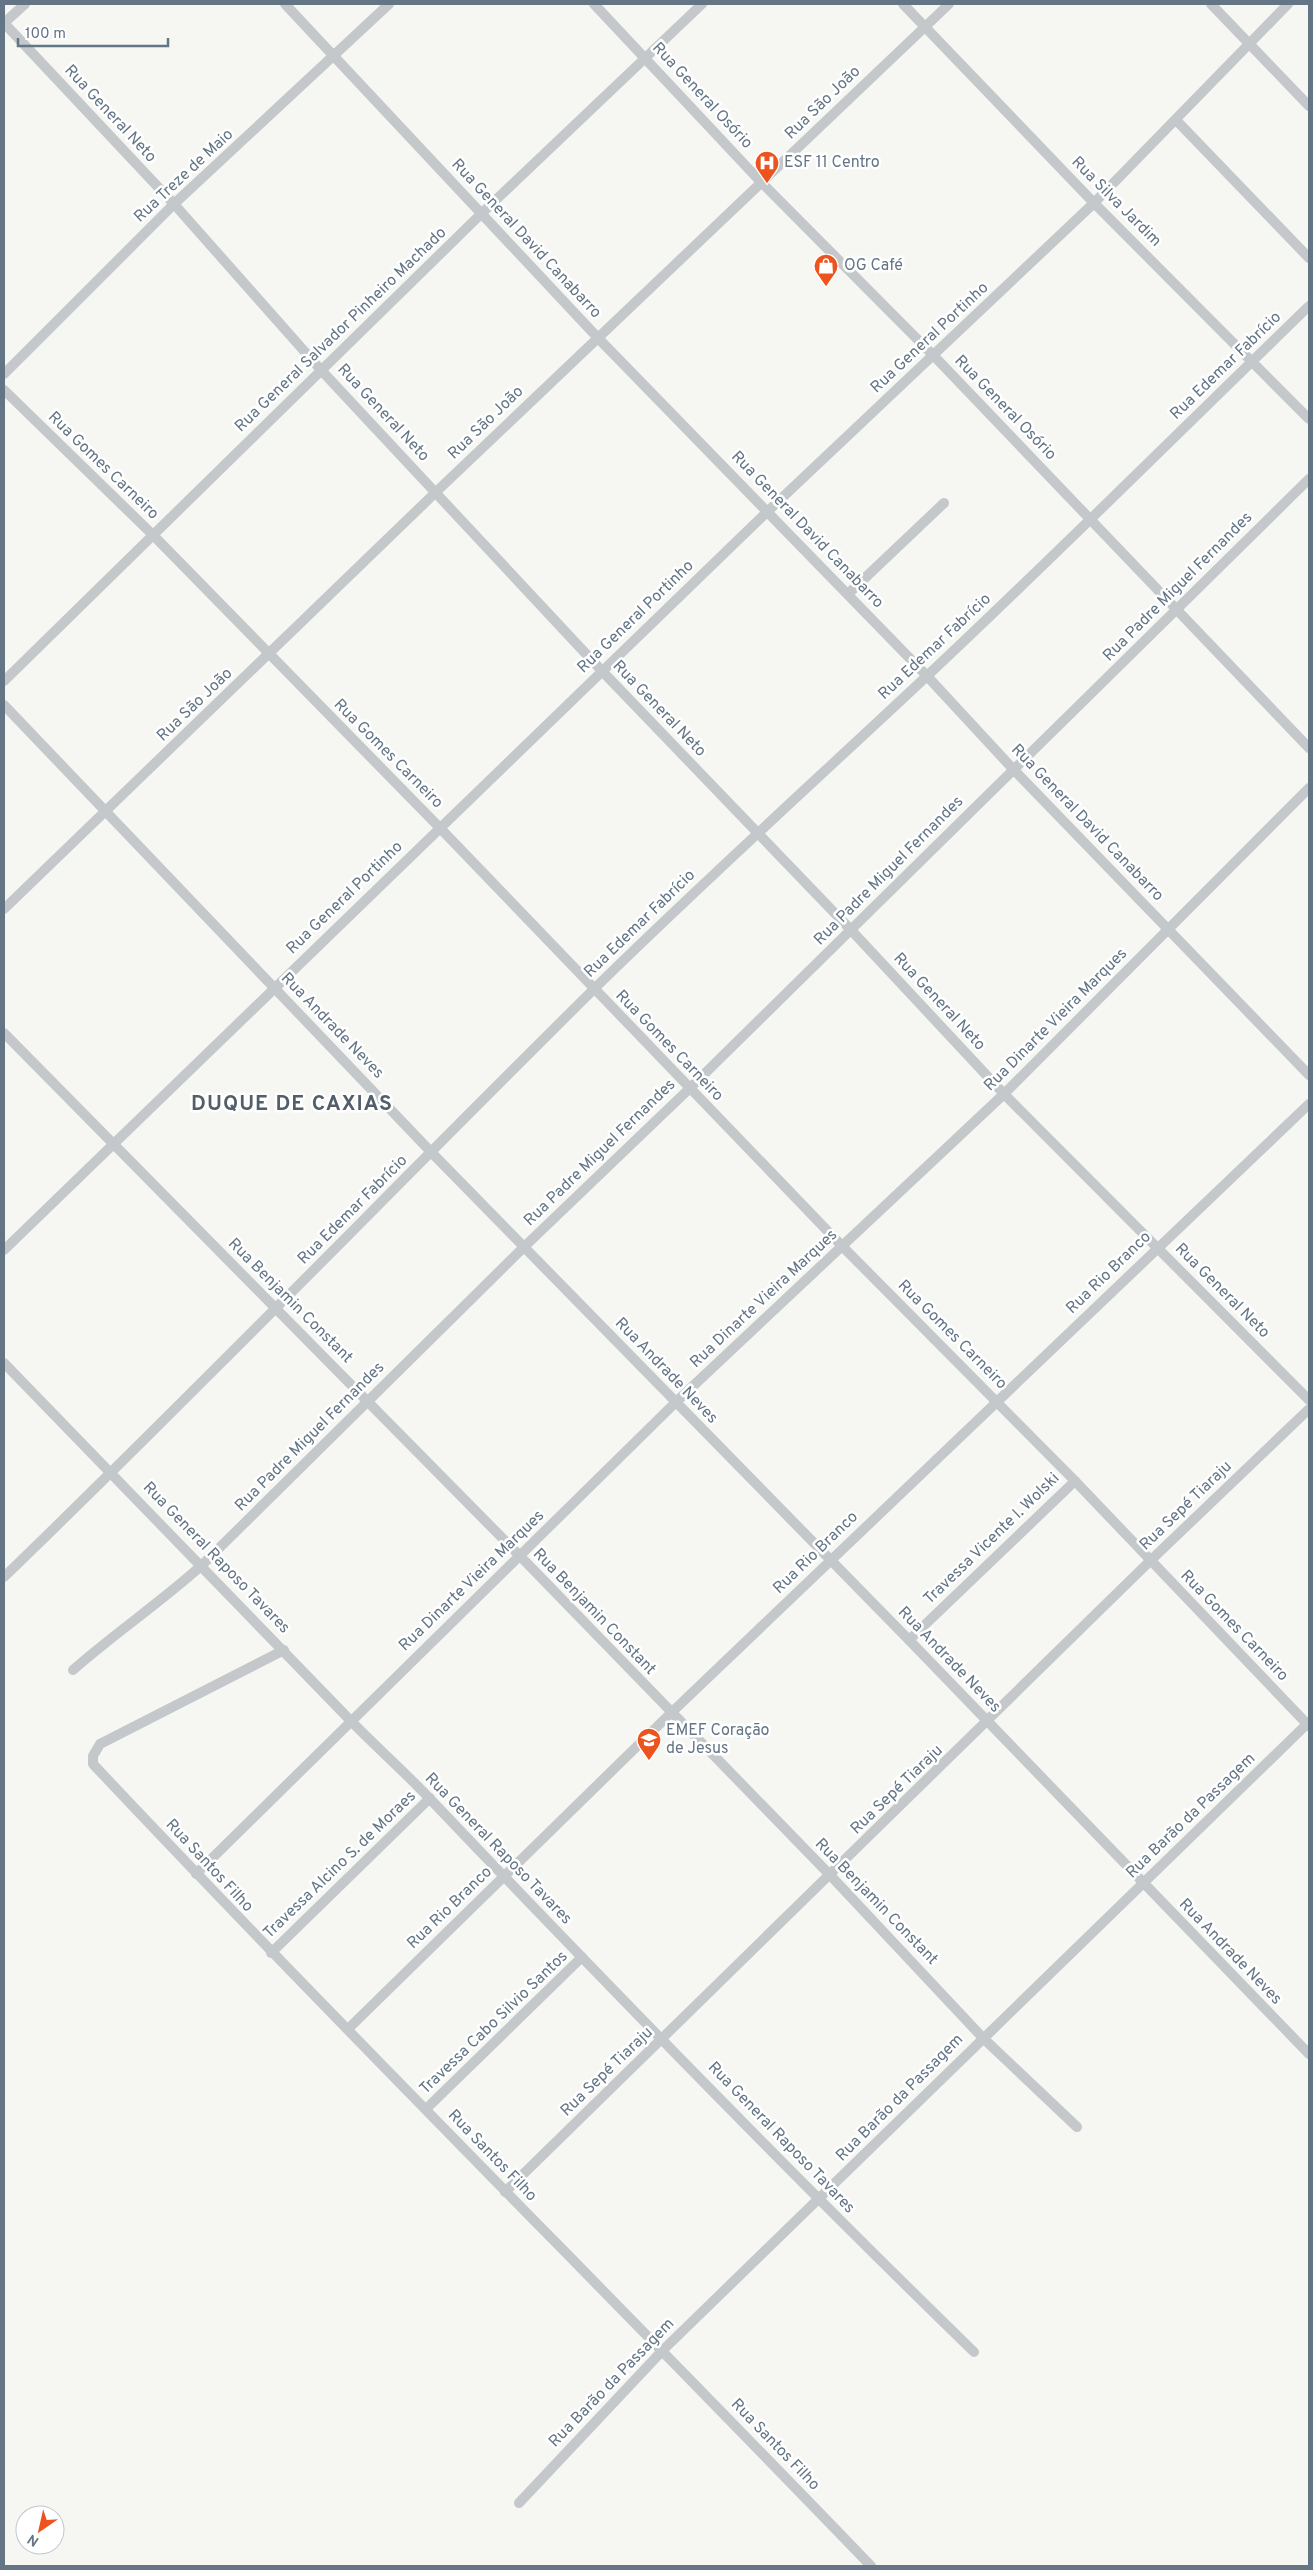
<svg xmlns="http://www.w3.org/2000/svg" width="1313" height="2570" viewBox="0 0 1313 2570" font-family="Overpass,sans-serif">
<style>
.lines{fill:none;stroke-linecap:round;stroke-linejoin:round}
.street{stroke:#c4c8cb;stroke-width:10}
.labels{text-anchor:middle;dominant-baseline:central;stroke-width:5;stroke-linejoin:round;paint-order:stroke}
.street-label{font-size:16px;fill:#647686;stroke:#fff}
.poi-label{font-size:16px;fill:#647686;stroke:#fff;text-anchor:start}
.district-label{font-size:21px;font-weight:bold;letter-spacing:1px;fill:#525f6a;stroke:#fff}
</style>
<rect width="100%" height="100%" fill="#f6f7f3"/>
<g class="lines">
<g class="street">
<polyline points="285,4 598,338 927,676 1013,769 1309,1075"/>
<polyline points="594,4 761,182 934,356 1309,748"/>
<polyline points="903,4 1094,203 1309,419"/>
<polyline points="1211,4 1309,106"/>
<polyline points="4,23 174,204 321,370 602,671 851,930 1004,1094 1309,1400"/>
<polyline points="4,23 25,4"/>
<polyline points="1176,120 1309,258"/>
<polyline points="4,374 174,204 389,4"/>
<polyline points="4,390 153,535 439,827 842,1246 1075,1481 1309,1726"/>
<polyline points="848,594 944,503"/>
<polyline points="4,681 482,213 702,4"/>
<polyline points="4,705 432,1153 909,1640 1309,2054"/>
<polyline points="4,909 436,492 949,4"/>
<polyline points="4,1033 520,1556 830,1875 983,2038 1077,2127"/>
<polyline points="4,1250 768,511 1094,203 1288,4"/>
<path d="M4,1363C119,1481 234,1599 348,1718C375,1746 405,1772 432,1801C610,1988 789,2172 974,2352"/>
<path d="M4,1577C204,1384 397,1184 594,989C703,882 816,780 928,675C1057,554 1182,429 1309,306"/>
<polyline points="909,1640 1075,1481"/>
<path d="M284,1650L100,1744L93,1756V1764C348,2035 613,2298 871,2566"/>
<path d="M73,1670C115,1633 161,1602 202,1565L524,1247L689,1089L1309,479"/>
<polyline points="196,1874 676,1402 1004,1094 1309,788"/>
<polyline points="271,1953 430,1798"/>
<polyline points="348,2029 671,1713 1309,1104"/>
<polyline points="426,2109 582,1957"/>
<polyline points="505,2192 1150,1561 1309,1409"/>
<polyline points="519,2503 663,2350 1309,1722"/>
</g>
</g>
<defs>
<symbol id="hospital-pin" viewBox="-11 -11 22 30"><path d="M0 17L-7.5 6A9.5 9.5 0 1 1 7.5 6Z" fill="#ec531d" stroke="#fff"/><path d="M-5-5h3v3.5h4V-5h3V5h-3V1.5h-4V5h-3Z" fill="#fff"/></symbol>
<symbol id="shop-pin" viewBox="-11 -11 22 30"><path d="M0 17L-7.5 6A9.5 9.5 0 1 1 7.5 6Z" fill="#ec531d" stroke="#fff"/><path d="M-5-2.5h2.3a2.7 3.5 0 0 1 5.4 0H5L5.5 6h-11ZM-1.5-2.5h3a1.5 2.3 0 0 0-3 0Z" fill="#fff"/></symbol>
<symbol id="school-pin" viewBox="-11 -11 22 30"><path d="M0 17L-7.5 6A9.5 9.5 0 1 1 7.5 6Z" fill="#ec531d" stroke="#fff"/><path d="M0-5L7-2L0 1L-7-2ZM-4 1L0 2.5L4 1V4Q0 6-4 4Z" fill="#fff"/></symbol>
</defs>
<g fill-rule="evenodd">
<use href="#hospital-pin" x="753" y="149" width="28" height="38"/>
<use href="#shop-pin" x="812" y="252" width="28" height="38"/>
<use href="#school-pin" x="635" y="1726" width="28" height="38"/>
</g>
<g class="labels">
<g class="street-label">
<text transform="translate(702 96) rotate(47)">Rua General Osório</text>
<text transform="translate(823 103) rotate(-44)">Rua São João</text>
<text transform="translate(110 114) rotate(47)">Rua General Neto</text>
<text transform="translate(184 176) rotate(-43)">Rua Treze de Maio</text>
<text transform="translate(1116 202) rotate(45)">Rua Silva Jardim</text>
<text transform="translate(526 239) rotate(47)">Rua General David Canabarro</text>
<text transform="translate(341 330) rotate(-44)">Rua General Salvador Pinheiro Machado</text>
<text transform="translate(930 338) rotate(-43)">Rua General Portinho</text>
<text transform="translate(1226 366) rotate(-44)">Rua Edemar Fabrício</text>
<text transform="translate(1005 408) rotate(46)">Rua General Osório</text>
<text transform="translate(383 413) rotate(47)">Rua General Neto</text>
<text transform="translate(486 423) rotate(-44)">Rua São João</text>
<text transform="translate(103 466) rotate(44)">Rua Gomes Carneiro</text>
<text transform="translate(807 530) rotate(46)">Rua General David Canabarro</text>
<text transform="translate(1178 587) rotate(-45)">Rua Padre Miguel Fernandes</text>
<text transform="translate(636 617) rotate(-44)">Rua General Portinho</text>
<text transform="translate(935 647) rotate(-43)">Rua Edemar Fabrício</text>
<text transform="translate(195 705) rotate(-44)">Rua São João</text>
<text transform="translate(659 709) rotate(46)">Rua General Neto</text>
<text transform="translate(388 754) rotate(45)">Rua Gomes Carneiro</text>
<text transform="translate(1087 823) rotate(46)">Rua General David Canabarro</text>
<text transform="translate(889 871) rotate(-45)">Rua Padre Miguel Fernandes</text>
<text transform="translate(345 898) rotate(-44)">Rua General Portinho</text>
<text transform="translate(640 924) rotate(-44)">Rua Edemar Fabrício</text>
<text transform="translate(939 1002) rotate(47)">Rua General Neto</text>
<text transform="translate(1056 1020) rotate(-45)">Rua Dinarte Vieira Marques</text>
<text transform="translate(332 1026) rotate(46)">Rua Andrade Neves</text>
<text transform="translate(669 1046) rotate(46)">Rua Gomes Carneiro</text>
<text transform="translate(600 1153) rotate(-44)">Rua Padre Miguel Fernandes</text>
<text transform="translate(353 1210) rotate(-45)">Rua Edemar Fabrício</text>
<text transform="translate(1109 1273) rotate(-44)">Rua Rio Branco</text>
<text transform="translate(1222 1291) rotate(45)">Rua General Neto</text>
<text transform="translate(764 1299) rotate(-43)">Rua Dinarte Vieira Marques</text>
<text transform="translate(290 1301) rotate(45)">Rua Benjamin Constant</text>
<text transform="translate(952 1335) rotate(45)">Rua Gomes Carneiro</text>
<text transform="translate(666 1371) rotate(46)">Rua Andrade Neves</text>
<text transform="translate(310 1437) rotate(-45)">Rua Padre Miguel Fernandes</text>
<text transform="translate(1186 1506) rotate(-44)">Rua Sepé Tiaraju</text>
<text transform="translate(992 1539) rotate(-44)">Travessa Vicente I. Wolski</text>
<text transform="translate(816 1553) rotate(-44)">Rua Rio Branco</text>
<text transform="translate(216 1558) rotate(46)">Rua General Raposo Tavares</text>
<text transform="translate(472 1581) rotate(-44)">Rua Dinarte Vieira Marques</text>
<text transform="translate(594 1612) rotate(46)">Rua Benjamin Constant</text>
<text transform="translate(1234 1626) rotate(46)">Rua Gomes Carneiro</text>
<text transform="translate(949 1660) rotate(46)">Rua Andrade Neves</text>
<text transform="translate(897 1790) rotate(-44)">Rua Sepé Tiaraju</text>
<text transform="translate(1191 1816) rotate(-44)">Rua Barão da Passagem</text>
<text transform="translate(498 1849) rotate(46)">Rua General Raposo Tavares</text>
<text transform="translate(340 1865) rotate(-44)">Travessa Alcino S. de Moraes</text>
<text transform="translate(209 1866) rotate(47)">Rua Santos Filho</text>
<text transform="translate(876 1902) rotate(46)">Rua Benjamin Constant</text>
<text transform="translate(450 1908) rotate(-44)">Rua Rio Branco</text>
<text transform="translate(1230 1952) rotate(46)">Rua Andrade Neves</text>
<text transform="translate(494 2023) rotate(-44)">Travessa Cabo Silvio Santos</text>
<text transform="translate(607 2072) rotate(-44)">Rua Sepé Tiaraju</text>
<text transform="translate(900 2098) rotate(-45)">Rua Barão da Passagem</text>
<text transform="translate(781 2138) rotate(46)">Rua General Raposo Tavares</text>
<text transform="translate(492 2156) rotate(46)">Rua Santos Filho</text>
<text transform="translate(612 2383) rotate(-46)">Rua Barão da Passagem</text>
<text transform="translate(775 2445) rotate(46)">Rua Santos Filho</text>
</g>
<g class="poi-label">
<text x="784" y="163">ESF 11 Centro</text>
<text x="844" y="266">OG Café</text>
<text x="666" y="1731">EMEF Coração<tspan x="666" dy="18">de Jesus</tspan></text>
</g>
<g class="district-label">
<text x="292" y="1104">DUQUE DE CAXIAS</text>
</g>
</g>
<rect width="1313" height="2570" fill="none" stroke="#647686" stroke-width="10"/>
<g transform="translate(40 2530) rotate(214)"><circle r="24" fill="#ffffff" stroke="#c1c8cf"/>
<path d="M0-4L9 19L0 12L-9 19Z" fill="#ec531d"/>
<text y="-8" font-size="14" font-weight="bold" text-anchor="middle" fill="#647686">N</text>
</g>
<path d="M18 38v8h150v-8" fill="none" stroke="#647686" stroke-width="2.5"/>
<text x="25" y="38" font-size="15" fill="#647686" stroke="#ffffff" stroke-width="4" paint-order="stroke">100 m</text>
</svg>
